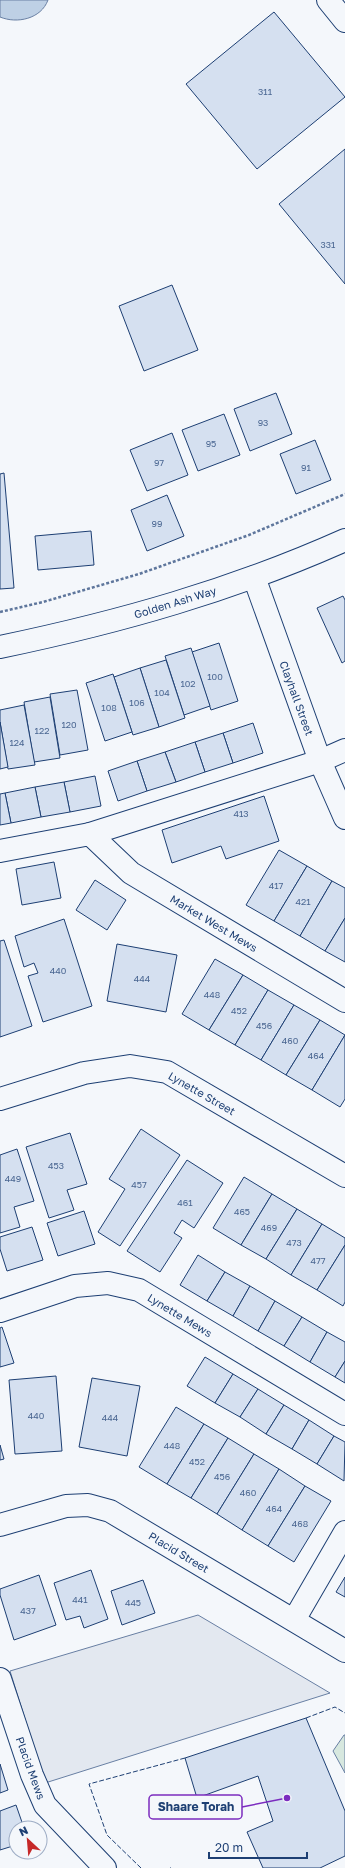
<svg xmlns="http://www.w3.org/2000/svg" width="345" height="1868" viewBox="0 0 345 1868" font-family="'Golos Text',sans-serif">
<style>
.green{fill:#d7e8df;stroke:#687fa3}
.parking{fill:#e3e8f0;stroke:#687fa3}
.water{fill:#bed0e5;stroke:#687fa3}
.building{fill:#d5e0f0;stroke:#1d3f73}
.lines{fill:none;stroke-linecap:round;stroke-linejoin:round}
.minor-casing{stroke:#1d3f73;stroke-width:24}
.path{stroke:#5e769c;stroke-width:2.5;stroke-dasharray:3 2;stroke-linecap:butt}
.minor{stroke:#f4f7fb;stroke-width:22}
.fence{stroke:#1d3f73;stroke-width:1;stroke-dasharray:5 2;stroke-linecap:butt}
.labels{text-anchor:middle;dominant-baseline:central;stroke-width:3;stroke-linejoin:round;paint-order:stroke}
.number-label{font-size:9px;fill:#4b6792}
.street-label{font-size:11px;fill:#1d3f73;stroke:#f4f7fb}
.leader{fill:none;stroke:#7b2cbf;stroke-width:1.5}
.callout-dot{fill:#7b2cbf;stroke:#f4f7fb;stroke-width:1.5}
.callout{fill:#f4f7fb;stroke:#7b2cbf;stroke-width:1.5}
.callout-label{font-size:12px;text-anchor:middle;font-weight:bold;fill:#1d3f73}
</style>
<rect width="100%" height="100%" fill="#f4f7fb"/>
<polygon class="green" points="344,1735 345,1735 345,1773 333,1751"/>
<polygon class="parking" points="198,1615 330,1693 45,1783 10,1671"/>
<path class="water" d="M0,0H48C41,19 17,24 0,17Z"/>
<g class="building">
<polygon points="274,12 345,97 257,169 186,84"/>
<polygon points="345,149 345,284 279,204"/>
<polygon points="172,285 198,350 144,371 119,306"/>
<polygon points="276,393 292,434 250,451 234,409"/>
<polygon points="224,414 240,455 198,471 182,430"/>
<polygon points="172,433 188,475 147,491 130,450"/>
<polygon points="315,440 331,480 296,494 280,454"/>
<polygon points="4,473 14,588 0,589 0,474"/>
<polygon points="167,495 184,536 147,551 131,510"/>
<polygon points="91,531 94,565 38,570 35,536"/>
<polygon points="343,596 345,600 345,661 342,663 317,608"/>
<polygon points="219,643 238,701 211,710 192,652"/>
<polygon points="191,648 210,706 184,715 165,656"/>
<polygon points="166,660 185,718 159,727 140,668"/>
<polygon points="140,668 159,727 133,735 114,677"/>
<polygon points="113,674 132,732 105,741 86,683"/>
<polygon points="77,690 88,750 60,755 50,694"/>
<polygon points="50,697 60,758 34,762 24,702"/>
<polygon points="24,705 35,765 8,769 0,722 0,710"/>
<polygon points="0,722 8,767 0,769"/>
<polygon points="253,723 263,753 233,763 223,733"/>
<polygon points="223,733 233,763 205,772 195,742"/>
<polygon points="195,742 205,772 176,782 165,752"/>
<polygon points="165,752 176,782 147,791 137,761"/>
<polygon points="137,761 147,791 118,801 108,771"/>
<polygon points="95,776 101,806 70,812 64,782"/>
<polygon points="64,782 70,812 41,817 35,787"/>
<polygon points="35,787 41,817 11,823 5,793"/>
<polygon points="5,793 11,823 0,825 0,794"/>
<polygon points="264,796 279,841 226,859 221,846 172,863 162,830"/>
<polygon points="279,850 307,866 274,921 246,905"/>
<polygon points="54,862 61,898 22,905 16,869"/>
<polygon points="307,866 332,881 300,936 274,921"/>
<polygon points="95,880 126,900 107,930 76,910"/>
<polygon points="332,881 345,888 345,918 325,951 300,936"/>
<polygon points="345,918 345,962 325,951"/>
<polygon points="64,919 92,1006 43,1022 28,976 38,973 34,963 24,967 15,936"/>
<polygon points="4,940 32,1026 0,1037 0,941"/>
<polygon points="117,944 177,955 166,1012 107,1001"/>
<polygon points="215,959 243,975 209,1030 182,1014"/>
<polygon points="243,975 268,990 235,1045 209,1030"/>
<polygon points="268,990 294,1005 261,1060 235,1045"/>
<polygon points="294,1005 320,1020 286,1075 261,1060"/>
<polygon points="320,1020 345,1035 312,1090 286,1075"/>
<polygon points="345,1035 345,1099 340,1107 312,1090"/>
<polygon points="141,1129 180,1155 120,1246 98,1232 125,1189 109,1179"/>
<polygon points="70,1133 87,1184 67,1190 74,1210 49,1218 26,1147"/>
<polygon points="17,1149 34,1201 14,1207 20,1227 0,1233 0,1155"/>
<polygon points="187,1160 223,1183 194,1228 182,1220 174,1233 182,1238 160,1272 127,1251"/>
<polygon points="244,1177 272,1194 241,1245 213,1228"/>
<polygon points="272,1194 297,1209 266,1259 241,1245"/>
<polygon points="297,1209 322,1224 291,1275 266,1259"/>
<polygon points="84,1211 95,1244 58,1256 47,1223"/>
<polygon points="322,1224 345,1238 345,1245 317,1290 291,1275"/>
<polygon points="32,1227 43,1260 7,1271 0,1249 0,1237"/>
<polygon points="345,1245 345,1302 343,1306 317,1290"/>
<polygon points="198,1255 225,1272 207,1301 180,1285"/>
<polygon points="225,1272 250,1286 233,1316 207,1301"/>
<polygon points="250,1286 275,1301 258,1331 233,1316"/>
<polygon points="275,1301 302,1317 284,1346 258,1331"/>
<polygon points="302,1317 327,1332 310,1362 284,1346"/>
<polygon points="2,1327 14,1363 0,1367 0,1328"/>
<polygon points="327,1332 345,1342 345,1361 335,1377 310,1362"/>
<polygon points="205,1357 233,1374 215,1403 187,1386"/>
<polygon points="345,1361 345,1383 335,1377"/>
<polygon points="233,1374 258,1389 240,1417 215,1403"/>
<polygon points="56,1376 62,1451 15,1454 9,1380"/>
<polygon points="92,1378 140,1386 127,1456 79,1447"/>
<polygon points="258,1389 284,1405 266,1434 240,1417"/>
<polygon points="284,1405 309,1420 292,1449 266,1434"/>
<polygon points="176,1407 204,1424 167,1484 139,1467"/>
<polygon points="309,1420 334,1436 317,1464 292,1449"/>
<polygon points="204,1424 228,1438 191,1498 167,1484"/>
<polygon points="334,1436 345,1442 344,1481 317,1464"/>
<polygon points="228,1438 254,1454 217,1514 191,1498"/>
<polygon points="0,1445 4,1459 0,1460"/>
<polygon points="254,1454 279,1469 242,1530 217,1514"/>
<polygon points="279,1469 305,1486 268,1546 242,1530"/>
<polygon points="305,1486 331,1501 294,1562 268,1546"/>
<polygon points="91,1570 108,1619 84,1628 80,1616 66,1620 54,1583"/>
<polygon points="39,1575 56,1625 14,1640 0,1595 0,1589"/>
<polygon points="345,1577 345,1597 336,1592"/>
<polygon points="143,1580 155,1613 122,1625 111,1591"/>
<polygon points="306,1718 345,1811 345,1856 320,1868 263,1868 247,1832 273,1821 258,1776 197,1798 185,1758"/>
<polygon points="0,1764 8,1790 0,1793"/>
<polygon points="16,1805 24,1828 16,1828 16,1845 0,1850 0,1811"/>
</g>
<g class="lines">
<defs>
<g id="minor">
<polyline points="328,0 345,21"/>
<polyline points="254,577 320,761 345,818"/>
<path d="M0,647C120,622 233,590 345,540"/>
<polyline points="90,834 320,761 345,750"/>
<polyline points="0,851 90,834 131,873 345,1001"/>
<polyline points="0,1099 84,1073 130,1066 167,1072 345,1176"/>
<polyline points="0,1311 75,1286 108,1283 139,1290 345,1414"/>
<polyline points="0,1525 66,1506 88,1505 110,1511 345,1651"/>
<polyline points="294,1620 345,1532"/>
<polyline points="0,1679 32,1775 45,1805 105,1868"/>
</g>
</defs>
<use href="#minor" class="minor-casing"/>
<polyline class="path" points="0,612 43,602 139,574 249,535 345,494"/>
<use href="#minor" class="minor"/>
<g class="fence">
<polyline points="306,1718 335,1707 345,1713"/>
<polyline points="141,1868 107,1835 89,1784 185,1758"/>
<polyline points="170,1868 171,1868"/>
</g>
</g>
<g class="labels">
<g class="number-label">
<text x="265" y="91">311</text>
<text x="328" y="244">331</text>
<text x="263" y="422">93</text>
<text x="211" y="443">95</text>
<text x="159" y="462">97</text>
<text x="306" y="467">91</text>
<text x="157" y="523">99</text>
<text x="215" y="676">100</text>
<text x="188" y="683">102</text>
<text x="162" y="692">104</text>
<text x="137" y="702">106</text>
<text x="109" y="707">108</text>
<text x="69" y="724">120</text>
<text x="42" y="730">122</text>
<text x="17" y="742">124</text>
<text x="241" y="813">413</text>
<text x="276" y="885">417</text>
<text x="303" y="901">421</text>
<text x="58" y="970">440</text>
<text x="142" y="978">444</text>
<text x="212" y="994">448</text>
<text x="239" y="1010">452</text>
<text x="264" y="1025">456</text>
<text x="290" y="1040">460</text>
<text x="316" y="1055">464</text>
<text x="56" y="1165">453</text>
<text x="13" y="1178">449</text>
<text x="139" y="1184">457</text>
<text x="185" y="1202">461</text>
<text x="242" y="1211">465</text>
<text x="269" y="1227">469</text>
<text x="294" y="1242">473</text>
<text x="318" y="1260">477</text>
<text x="36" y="1415">440</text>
<text x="110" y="1417">444</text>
<text x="172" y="1445">448</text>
<text x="197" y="1461">452</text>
<text x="222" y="1476">456</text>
<text x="248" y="1492">460</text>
<text x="274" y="1508">464</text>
<text x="300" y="1523">468</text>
<text x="80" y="1599">441</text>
<text x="133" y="1602">445</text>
<text x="28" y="1610">437</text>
</g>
<g class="street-label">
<text transform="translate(175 602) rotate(-17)">Golden Ash Way</text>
<text transform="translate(297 698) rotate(70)">Clayhall Street</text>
<text transform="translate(214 923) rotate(31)">Market West Mews</text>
<text transform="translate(202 1093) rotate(30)">Lynette Street</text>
<text transform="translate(180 1315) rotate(31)">Lynette Mews</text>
<text transform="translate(179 1552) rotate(31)">Placid Street</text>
<text transform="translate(31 1768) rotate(70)">Placid Mews</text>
</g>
</g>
<path class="leader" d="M287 1798L242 1807"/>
<circle class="callout-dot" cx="287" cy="1798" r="4"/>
<rect class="callout" x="149" y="1795" width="93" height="24" rx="4"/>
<g class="callout-label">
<text x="196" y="1811">Shaare Torah</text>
</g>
<g transform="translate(28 1840) rotate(334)"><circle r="19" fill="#f4f7fb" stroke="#9eadc5"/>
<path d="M0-3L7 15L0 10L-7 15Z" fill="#c62828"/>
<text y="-6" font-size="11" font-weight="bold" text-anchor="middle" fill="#1d3f73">N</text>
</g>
<path d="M209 1852v6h98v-6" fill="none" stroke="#1d3f73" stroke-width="2"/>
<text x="215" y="1852" font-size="12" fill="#1d3f73" stroke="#f4f7fb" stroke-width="3" paint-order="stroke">20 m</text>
</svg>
